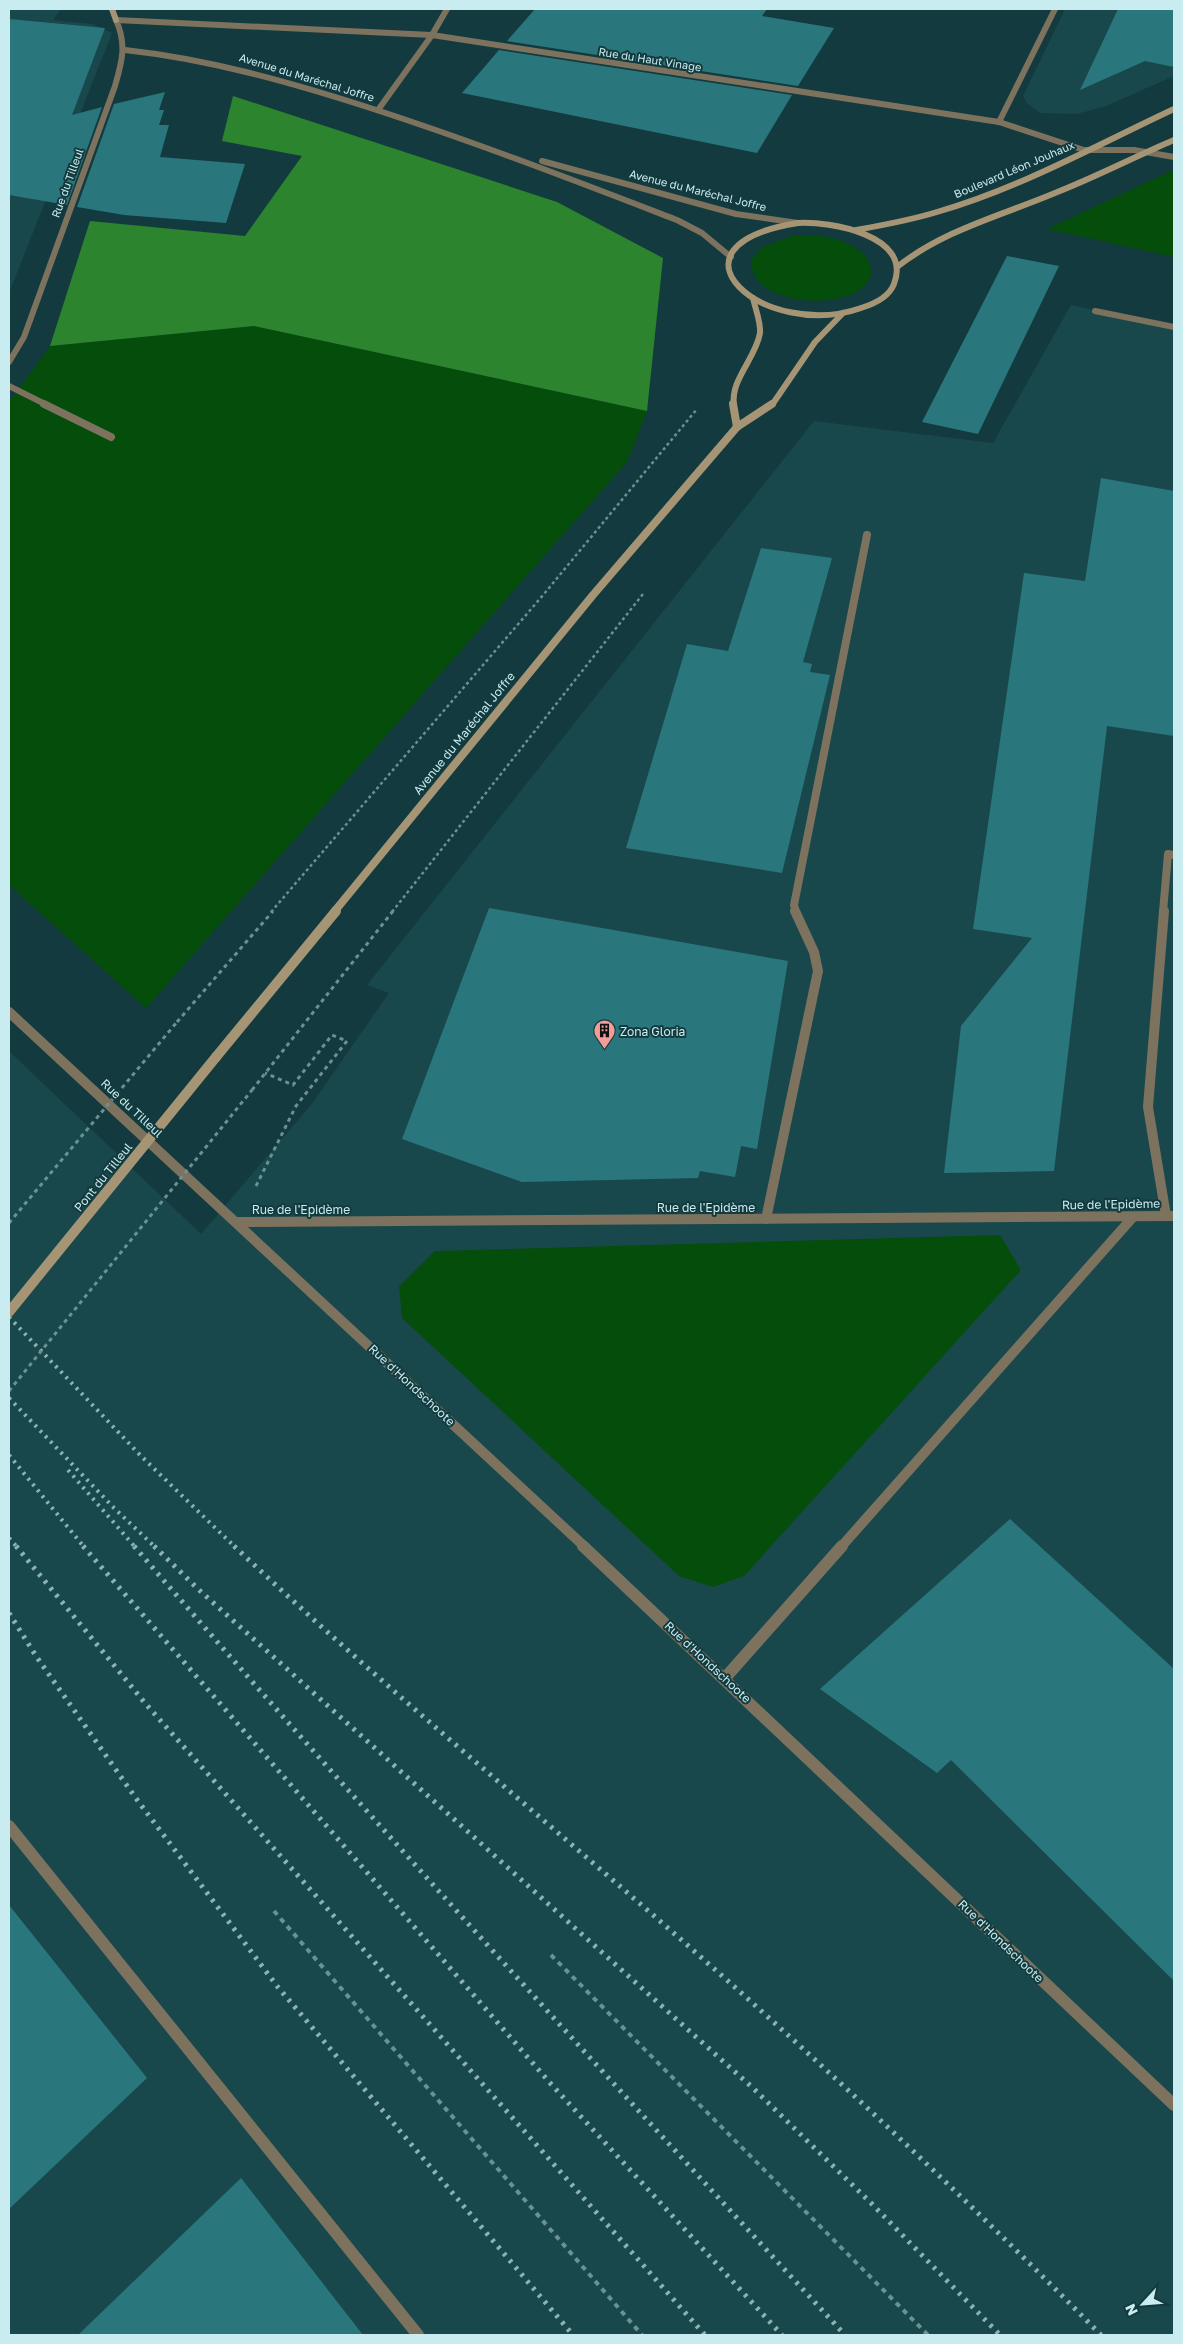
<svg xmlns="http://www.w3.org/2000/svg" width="1183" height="2344" viewBox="0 0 1183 2344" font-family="'Golos Text',sans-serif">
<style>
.built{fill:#19484c}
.green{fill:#044d0b}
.forest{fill:#2c842e}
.building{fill:#2a767d}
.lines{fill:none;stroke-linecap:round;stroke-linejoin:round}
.path-far2{stroke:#6b9194;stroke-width:2.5;stroke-dasharray:3 3;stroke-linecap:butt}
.path-far1{stroke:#6b9194;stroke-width:3;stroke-dasharray:4 4;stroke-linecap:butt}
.path{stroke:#6b9194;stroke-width:4;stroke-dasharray:5 5;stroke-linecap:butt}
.lane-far3{stroke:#7d725e;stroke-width:6}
.lane-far2{stroke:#7d725e;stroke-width:8}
.lane-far1{stroke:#7d725e;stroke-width:10}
.lane{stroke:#7d725e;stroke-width:12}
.street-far2{stroke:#7d725e;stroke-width:6}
.street-far1{stroke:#7d725e;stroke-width:10}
.street{stroke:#7d725e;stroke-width:12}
.secondary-far2{stroke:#a69574;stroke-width:6}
.secondary-far1{stroke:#a69574;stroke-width:8}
.secondary{stroke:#a69574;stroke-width:10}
.rail-far1{stroke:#8db2b5;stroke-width:4;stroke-dasharray:2.5 5;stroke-linecap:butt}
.rail{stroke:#8db2b5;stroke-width:5;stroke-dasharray:3 6;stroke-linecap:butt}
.path-bridge{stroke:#6b9194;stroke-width:3;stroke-dasharray:4 4;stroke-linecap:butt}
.secondary-bridge{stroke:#a69574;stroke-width:10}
.labels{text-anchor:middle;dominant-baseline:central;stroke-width:4;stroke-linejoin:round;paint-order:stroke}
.far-street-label{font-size:11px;fill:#c8ecef;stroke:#133a3e}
.street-label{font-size:12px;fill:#c8ecef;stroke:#133a3e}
.poi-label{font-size:12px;fill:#c8ecef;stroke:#133a3e;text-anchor:start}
</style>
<rect width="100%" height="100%" fill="#133a3e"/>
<g class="built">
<polygon points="9,9 61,9 53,20 92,24 112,33 9,293"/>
<polygon points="1065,9 1174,9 1174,76 1106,106 1077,114 1040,113 1027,103 1023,96"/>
<polygon points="1071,305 1174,327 1174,2335 9,2335 9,1051 201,1234 311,1105 389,993 367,985 814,421 993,443"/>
</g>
<g class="green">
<polygon points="1171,171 1174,172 1174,257 1047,229"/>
<path d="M792,236C815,234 842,236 861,252C867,257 871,264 871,272C869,314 744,310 752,259L762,247Z"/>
<polygon points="254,326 647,411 627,462 146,1008 9,885 9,402 50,346"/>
<polygon points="1000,1235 1021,1270 744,1576 713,1587 679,1576 402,1318 399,1286 435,1251"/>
</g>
<polygon class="forest" points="233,96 557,202 663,258 647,411 254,326 50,346 90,221 245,236 302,156 222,141"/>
<g class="building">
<polygon points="535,9 767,9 762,16 834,28 798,86 507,41"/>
<polygon points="1118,9 1174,9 1174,67 1145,61 1080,90"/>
<polygon points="9,19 105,28 72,115 102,107 67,205 9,195"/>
<polygon points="499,50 792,95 757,153 462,93"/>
<polygon points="165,92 159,110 164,110 159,125 169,125 160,157 245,164 226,223 124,215 77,207 114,104"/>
<polygon points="1007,256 1059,266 978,434 922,422"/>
<polygon points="1101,478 1174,491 1174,736 1107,726 1054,1171 944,1173 961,1026 1032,938 973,929 1024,573 1085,581"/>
<polygon points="761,548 832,558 803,662 812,664 810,672 830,675 782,873 626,848 687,644 728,651"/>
<polygon points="489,908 788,961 757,1149 741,1146 735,1177 700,1171 698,1178 522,1182 402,1139"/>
<polygon points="1010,1519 1174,1669 1174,1981 951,1760 937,1773 820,1689"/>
<polygon points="9,1905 147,2078 9,2209"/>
<polygon points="241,2178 363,2335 78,2335"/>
</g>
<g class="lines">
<g class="path-far2">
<polyline points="271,912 544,594 697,409"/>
<polyline points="392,912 643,594"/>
</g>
<g class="path-far1">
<polyline points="177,1022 273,911"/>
<polyline points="252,1090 393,911"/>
<polyline points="256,1186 296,1106 347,1041 332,1035 293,1085 265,1073"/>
</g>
<g class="path">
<polyline points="274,1911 642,2335"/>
<polyline points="551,1955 928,2335"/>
</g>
<g class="lane-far3">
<polyline points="1095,311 1174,327"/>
<polyline points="9,386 47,405"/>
</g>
<g class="lane-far2">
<polyline points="44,404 111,437"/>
<polyline points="796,912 794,905 867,535"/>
<polyline points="1163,912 1168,854 1174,855"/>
</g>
<g class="lane-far1">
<polyline points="1164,911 1148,1107 1166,1216"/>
<polyline points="766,1219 818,971 814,952 795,911"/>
</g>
<polyline class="lane" points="9,1826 418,2335"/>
<g class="street-far2">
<polyline points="116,20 432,35 999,122 1084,150 1134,150 1174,157"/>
<path d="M125,50C207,59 286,81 364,106C470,140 573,180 677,220L702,233L731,257"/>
<polyline points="378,110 432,35 447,9"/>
<polyline points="999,122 1055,9"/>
<polyline points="542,161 736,214 798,223"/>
<path d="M9,362L24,337L115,86C122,62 127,44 116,20"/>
</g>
<g class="street-far1">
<polyline points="9,1012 585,1547"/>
<polyline points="238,1222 1174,1216"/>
<polyline points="841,1547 1133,1217"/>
</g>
<g class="street">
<polyline points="583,1546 1174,2105"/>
<polyline points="725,1678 842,1546"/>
</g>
<g class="secondary-far2">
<polyline points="112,9 116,20"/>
<path d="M798,223C829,221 913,235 894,284C889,297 874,304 861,308C765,342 653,246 798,223Z"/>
<path d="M856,230C884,225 911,220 937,212C1020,188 1097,145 1174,109"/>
<path d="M897,267C944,230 1000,216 1055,193C1096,177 1134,157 1174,140"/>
<path d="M734,405C730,380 756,358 760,333C761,322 755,308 753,298"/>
<polyline points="770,405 774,402 815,342 843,313"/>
</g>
<g class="secondary-far1">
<polyline points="733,404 737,427"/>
<polyline points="334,912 593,595 737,427 772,404"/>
</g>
<polyline class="secondary" points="216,1057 336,911"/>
<g class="rail-far1">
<polyline points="9,1317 141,1456 235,1547"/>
<polyline points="9,1398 114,1508 155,1547"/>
<polyline points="9,1455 84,1547"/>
<polyline points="68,1470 135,1547"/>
<polyline points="9,1538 17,1547"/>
</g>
<g class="rail">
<polyline points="16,1546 145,1703 705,2335"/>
<polyline points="83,1546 551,2084 782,2335"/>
<path d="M134,1546C365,1814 605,2075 845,2335"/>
<polyline points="154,1546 198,1589 754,2089 871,2203 1000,2335"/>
<path d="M234,1546C380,1684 535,1811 685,1943C828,2069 967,2199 1101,2335"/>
<polyline points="9,1613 36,1656 135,1797 277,1986 573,2335"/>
</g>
<g class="path-bridge">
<polyline points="9,1223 177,1022"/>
<polyline points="9,1391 252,1090"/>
</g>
<polyline class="secondary-bridge" points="9,1312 216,1057"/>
</g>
<defs>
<symbol id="building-pin" viewBox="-11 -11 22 30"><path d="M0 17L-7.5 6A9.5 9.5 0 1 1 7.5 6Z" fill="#f59c96" stroke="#133a3e"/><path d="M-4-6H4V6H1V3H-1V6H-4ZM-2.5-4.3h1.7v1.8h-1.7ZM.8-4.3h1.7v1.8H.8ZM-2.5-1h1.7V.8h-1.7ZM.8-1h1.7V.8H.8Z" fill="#111"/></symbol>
</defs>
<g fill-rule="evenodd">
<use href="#building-pin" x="592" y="1018" width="25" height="34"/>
</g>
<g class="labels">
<g class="far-street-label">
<text transform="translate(650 59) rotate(9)">Rue du Haut Vinage</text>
<text transform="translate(307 77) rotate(17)">Avenue du Maréchal Joffre</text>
<text transform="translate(1014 169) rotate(-23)">Boulevard Léon Jouhaux</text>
<text transform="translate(67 183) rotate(-70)">Rue du Tilleul</text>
<text transform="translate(698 190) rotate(14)">Avenue du Maréchal Joffre</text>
</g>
<g class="street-label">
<text transform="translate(464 733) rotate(-51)">Avenue du Maréchal Joffre</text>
<text transform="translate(132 1108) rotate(43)">Rue du Tilleul</text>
<text transform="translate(103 1177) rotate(-51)">Pont du Tilleul</text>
<text transform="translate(1111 1204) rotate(-1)">Rue de l'Epidème</text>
<text x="706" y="1207">Rue de l'Epidème</text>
<text x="301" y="1209">Rue de l'Epidème</text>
<text transform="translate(412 1385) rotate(43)">Rue d'Hondschoote</text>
<text transform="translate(708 1662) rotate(43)">Rue d'Hondschoote</text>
<text transform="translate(1001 1941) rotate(44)">Rue d'Hondschoote</text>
</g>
<g class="poi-label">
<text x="620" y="1031">Zona Gloria</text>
</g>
</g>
<rect width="1183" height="2344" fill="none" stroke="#c8ecef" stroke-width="20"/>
<g transform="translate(1143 2304) rotate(244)" stroke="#133a3e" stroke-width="4" paint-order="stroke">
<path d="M0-4L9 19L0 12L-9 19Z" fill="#c8ecef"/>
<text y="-8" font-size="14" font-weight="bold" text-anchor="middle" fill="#c8ecef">N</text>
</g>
</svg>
